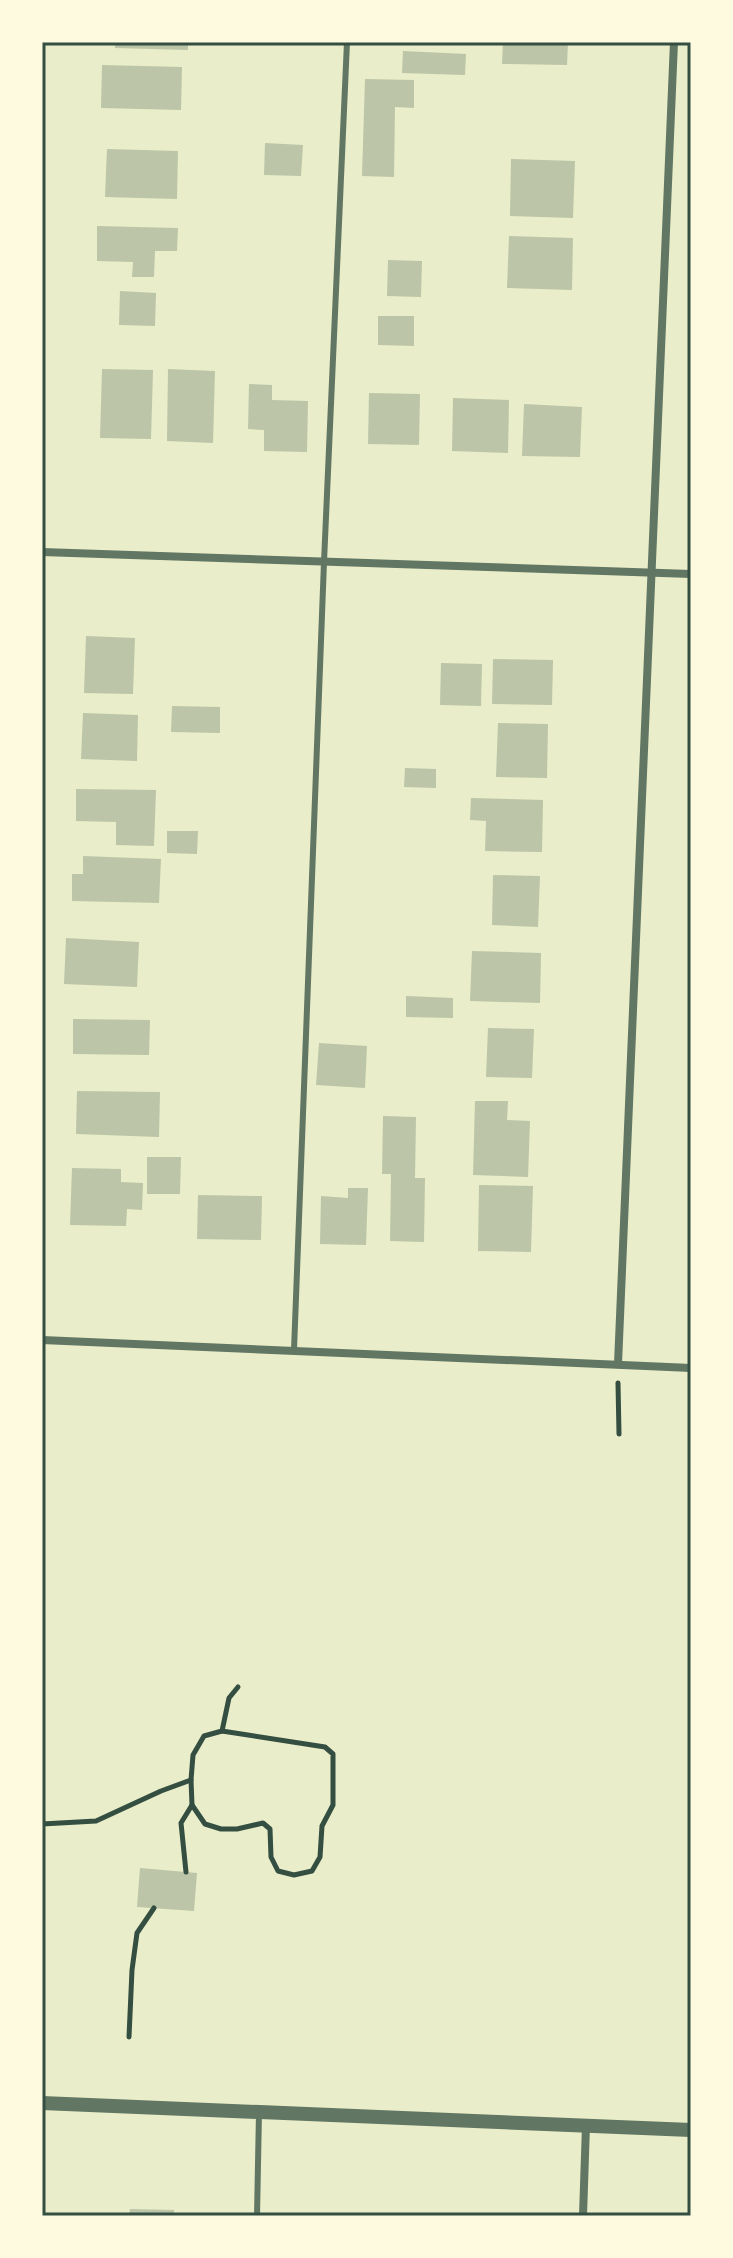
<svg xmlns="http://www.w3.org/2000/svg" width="733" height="2258" viewBox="0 0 733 2258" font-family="Ubuntu,sans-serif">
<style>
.building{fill:#bcc5a7}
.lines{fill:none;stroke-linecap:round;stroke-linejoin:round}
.path{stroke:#344e41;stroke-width:5}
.service{stroke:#617663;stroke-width:6}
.minor{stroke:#617663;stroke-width:8}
.tertiary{stroke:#617663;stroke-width:14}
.neatline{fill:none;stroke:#344e41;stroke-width:3}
</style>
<rect width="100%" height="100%" fill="#e9edc9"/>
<g class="building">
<polygon points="115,42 188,42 188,50 115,48"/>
<polygon points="503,42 568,42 567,65 502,64"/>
<polygon points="403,51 466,54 465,75 402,73"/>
<polygon points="102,65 182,67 181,110 101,108"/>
<polygon points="365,79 414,80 414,108 395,107 394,177 362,176"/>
<polygon points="265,143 303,145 301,176 264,175"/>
<polygon points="107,149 178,151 177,199 105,197"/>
<polygon points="511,159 575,161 573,218 510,216"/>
<polygon points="97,226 178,228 177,251 155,251 154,277 132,277 133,262 97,261"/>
<polygon points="509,236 573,238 572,290 507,288"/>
<polygon points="388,260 422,261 421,297 387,296"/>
<polygon points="120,291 156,293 155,326 119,325"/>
<polygon points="378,316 414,316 414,346 378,345"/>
<polygon points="102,369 153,370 151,439 100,438"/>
<polygon points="168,369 215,371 213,443 167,441"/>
<polygon points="249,384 272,385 272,400 308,401 307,452 264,451 264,430 248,429"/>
<polygon points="369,393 420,394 419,445 368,444"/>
<polygon points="453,398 509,400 508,453 452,451"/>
<polygon points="524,404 582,407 580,457 522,456"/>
<polygon points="86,636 135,638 133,694 84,693"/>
<polygon points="493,659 553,660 552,705 492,704"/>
<polygon points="441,663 482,664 481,706 440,705"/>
<polygon points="172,706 220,707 220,733 171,732"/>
<polygon points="83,713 138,715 137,761 81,759"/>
<polygon points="498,723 548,724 547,778 496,777"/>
<polygon points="405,768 436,769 436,788 404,787"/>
<polygon points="76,789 156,790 154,846 116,845 116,822 76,821"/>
<polygon points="471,798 543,800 542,852 485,851 486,821 470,820"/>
<polygon points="167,831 198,831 197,854 167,853"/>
<polygon points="83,856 161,859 159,903 72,901 72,874 83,874"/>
<polygon points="493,875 540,876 538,927 492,925"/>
<polygon points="66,938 139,942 137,987 64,984"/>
<polygon points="472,951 541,953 540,1003 470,1001"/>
<polygon points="406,996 453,998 453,1018 406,1017"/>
<polygon points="73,1019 150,1020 149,1055 73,1054"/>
<polygon points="488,1028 534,1029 532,1078 486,1077"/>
<polygon points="319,1043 367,1046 365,1088 316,1085"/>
<polygon points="77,1091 160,1092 159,1137 76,1134"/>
<polygon points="475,1101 508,1101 507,1120 530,1121 528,1177 473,1175"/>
<polygon points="383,1116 416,1117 415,1178 425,1178 424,1242 390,1241 391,1174 382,1174"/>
<polygon points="147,1157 181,1157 180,1194 147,1194"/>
<polygon points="72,1168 121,1169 121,1182 143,1183 142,1210 127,1209 126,1226 70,1225"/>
<polygon points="479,1185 533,1186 531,1252 478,1251"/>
<polygon points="348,1188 368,1188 366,1245 320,1244 321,1196 348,1198"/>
<polygon points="198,1195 262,1196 261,1240 197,1239"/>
<polygon points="140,1868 197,1873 194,1911 137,1907"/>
<polygon points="130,2209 174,2210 174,2216 129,2216"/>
</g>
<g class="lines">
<g class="path">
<polyline points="618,1383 619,1434"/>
<polygon points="222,1731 325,1747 333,1754 333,1805 322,1826 320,1857 312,1871 294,1875 278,1871 271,1857 270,1829 263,1823 237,1829 221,1829 205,1824 192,1805 191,1780 193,1755 204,1736"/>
<polyline points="222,1731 229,1698 238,1687"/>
<polyline points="42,1824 96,1821 161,1791 191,1780"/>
<polyline points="186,1872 181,1823 192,1805"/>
<polyline points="129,2037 132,1970 137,1933 154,1908"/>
</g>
<g class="service">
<polyline points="294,1350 324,562 347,42"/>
<polyline points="257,2216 259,2112"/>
</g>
<g class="minor">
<polyline points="42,552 691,574"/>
<polyline points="42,1340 691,1368"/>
<polyline points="618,1364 674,42"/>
<polyline points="583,2216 586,2125"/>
</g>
<polyline class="tertiary" points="42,2103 691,2130"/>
</g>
<rect width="733" height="2258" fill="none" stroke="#fefae0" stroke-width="88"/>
<rect x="44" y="44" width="645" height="2170" class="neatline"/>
</svg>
